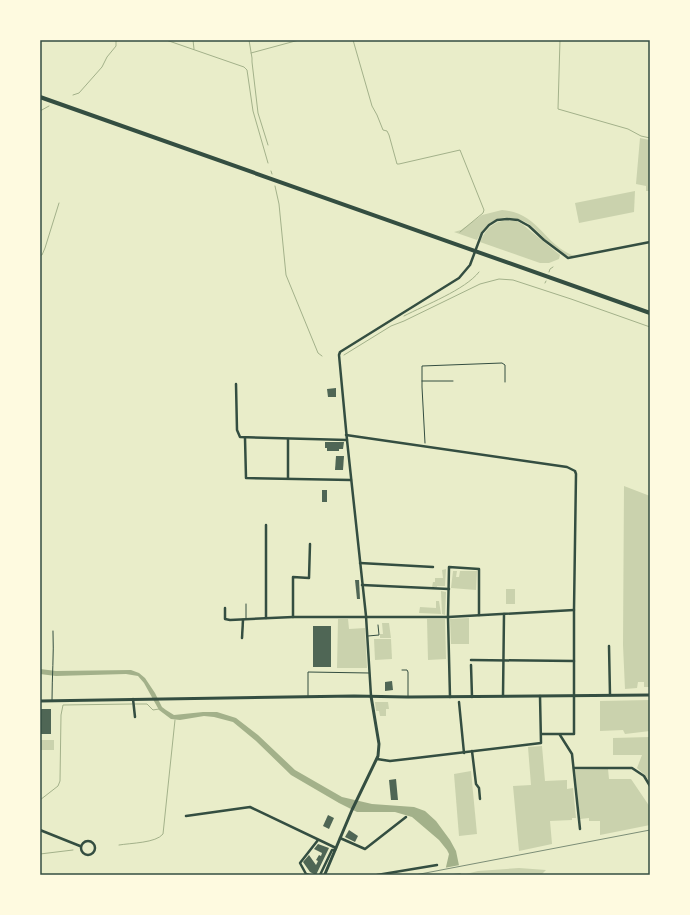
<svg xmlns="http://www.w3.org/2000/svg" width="690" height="915" viewBox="0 0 690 915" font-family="'Noto Serif',serif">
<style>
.green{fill:#cad2ad}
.water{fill:#a3b18a}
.pier{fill:#e9edc9}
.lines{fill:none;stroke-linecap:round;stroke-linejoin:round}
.stream{stroke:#a3b18a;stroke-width:1}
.building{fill:#4f6655}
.path{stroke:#344e41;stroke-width:1}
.service{stroke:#344e41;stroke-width:1}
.minor{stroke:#344e41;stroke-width:2.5}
.tertiary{stroke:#344e41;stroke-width:3}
.primary{stroke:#344e41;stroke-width:4}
.rail{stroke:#7c8e77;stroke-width:1}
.neatline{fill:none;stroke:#344e41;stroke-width:1.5}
</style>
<rect width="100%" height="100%" fill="#e9edc9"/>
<g class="green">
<polygon points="640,138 650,140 650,191 646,191 646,186 636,184"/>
<polygon points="635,191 634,212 579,223 575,203"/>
<path d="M502,210C539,213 542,243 574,256C557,258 542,233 529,224C521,219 511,217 502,218C490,220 482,229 477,240L454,232L461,230L482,215Z"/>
<path d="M502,221H516L522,224L560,255L559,259L549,263H540L480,242C485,231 490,224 502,221Z"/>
<polygon points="624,486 650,496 650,687 644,687 644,682 638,682 637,688 625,689 623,645"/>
<polygon points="446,569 445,586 437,586 437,587 432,587 433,582 435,582 435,578 443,578 442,570"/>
<polygon points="453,571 457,571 456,577 459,577 460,571 477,571 476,590 451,588"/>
<rect x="506" y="589" width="9" height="15"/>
<polygon points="441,591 446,592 445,615 442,614"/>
<polygon points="436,601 439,601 441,614 419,613 420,607 436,608"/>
<polygon points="469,618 469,644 451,644 450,619"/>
<polygon points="338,619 348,619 349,629 365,628 367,668 337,668"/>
<polygon points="427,619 445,619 446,659 428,660"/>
<polygon points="382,623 389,623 391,638 380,638 380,634 383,634"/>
<polygon points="374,639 391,639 392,659 375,660"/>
<polygon points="650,700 650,731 625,734 623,730 600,731 600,701"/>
<polygon points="375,702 388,702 389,709 386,709 386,716 380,716 379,711 376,711"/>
<polygon points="650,737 650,782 645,775 637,768 642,755 613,755 613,738"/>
<rect x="40" y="740" width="14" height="10"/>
<polygon points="542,746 545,781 567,780 567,789 573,788 576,818 572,818 572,820 550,821 552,844 519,851 513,786 531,785 528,747"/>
<polygon points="608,769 609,779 631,779 650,807 650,825 600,835 600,821 589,821 589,818 580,819 575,770"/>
<polygon points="471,771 477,834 459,836 454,774"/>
<polygon points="519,868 546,870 541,875 462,875 478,871"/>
</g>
<polygon class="water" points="40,669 56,671 131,670 139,673 145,678 155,693 162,707 166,710 174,715 203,712 217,712 236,718 258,735 295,770 342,797 372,804 414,807 425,811 436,821 450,840 456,851 461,875 445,875 446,867 449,854 447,850 439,840 412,817 395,812 357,812 339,803 291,775 256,741 233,722 214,717 204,716 180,720 171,719 159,710 144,683 138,676 126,674 56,676 40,674"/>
<polygon class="pier" points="460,865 462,873 445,875 444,868"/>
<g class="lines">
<g class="stream">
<polyline points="166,40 244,67 247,70 253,111 268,163"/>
<polyline points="193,40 194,49"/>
<polyline points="249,40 252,58 252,62 258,113 268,145"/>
<polyline points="353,40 372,106 377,115 383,130 387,131 389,135 397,164 399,164 460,150 484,210 483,213 460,232"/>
<polyline points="560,40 558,109 628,129 641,136 650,138"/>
<polyline points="251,53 299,40"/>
<polyline points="73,95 79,93 102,67 107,57 116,46 116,40"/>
<polyline points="40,111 49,106"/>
<polyline points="271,171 272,174"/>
<polyline points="275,186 279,204 286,275 318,353 322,356"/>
<polyline points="40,255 42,255 45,248 59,203"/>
<polyline points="549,272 550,269 553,267"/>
<polyline points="545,283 546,281"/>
<path d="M404,316C425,305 465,290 479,272"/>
<polyline points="344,355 391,326 404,321 480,284 499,279 513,280 571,299 650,327"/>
<polyline points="135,704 147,704 153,710 159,709"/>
<polyline points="40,800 58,786 60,781 61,715 63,705 132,704"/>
<path d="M119,845C131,843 156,843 163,834L175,720"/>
<polyline points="40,854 73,850"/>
</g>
</g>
<g class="building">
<polygon points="336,388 336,397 328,397 327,389"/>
<polygon points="325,442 344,442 343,449 339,449 339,451 327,451 327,448 325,448"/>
<polygon points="336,456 344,456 343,470 335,470"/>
<rect x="322" y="490" width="5" height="12"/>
<polygon points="355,580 359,580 360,599 357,599"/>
<rect x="313" y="626" width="18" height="41"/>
<polygon points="392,681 393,690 385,691 385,682"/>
<polygon points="40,709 51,709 51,734 41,734"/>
<polygon points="396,779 398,800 391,800 389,780"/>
<polygon points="328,815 334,818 329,829 323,826"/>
<polygon points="349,830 358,836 355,842 345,837"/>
<polygon points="318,844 329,848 316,875 310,872 303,862 309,855 316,865 318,861 316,860 319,855 321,856 322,853 314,849"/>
</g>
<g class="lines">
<g class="path">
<polyline points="422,381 453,381"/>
<polyline points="425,443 422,387 422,366 502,363 505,365 505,382"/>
</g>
<g class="service">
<polyline points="246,604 246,618"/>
<polyline points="368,636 379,635 378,625"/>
<polyline points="402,670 407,670 408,672 408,697"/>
<polyline points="308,696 308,672 369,673"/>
<path d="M52,700C52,677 54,654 53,631"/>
</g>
<g class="minor">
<polyline points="236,384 237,430 240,437 347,440"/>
<polyline points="346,435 567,467 575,471 576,474 574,610 574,734 542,734"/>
<polyline points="245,438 246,478 351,480"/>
<polyline points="288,478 288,439"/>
<polyline points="266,525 266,618"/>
<polyline points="360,563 433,567"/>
<polyline points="362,585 449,589"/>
<polyline points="225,608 225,619 230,620 293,617 448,617 574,610"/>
<polyline points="293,617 293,577 309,578 310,544"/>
<polyline points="242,638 243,620"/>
<polyline points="609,646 610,695"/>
<polyline points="471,660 574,661"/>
<polyline points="471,665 472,697"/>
<polyline points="371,696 366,616 347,440 339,355 340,352 459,278 470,265 482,233 489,225 497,220 507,219 518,220 529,226 544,240 568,258 650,242"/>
<polyline points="503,696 504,614"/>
<polyline points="450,697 448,617 449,567 479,569 479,615"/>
<polyline points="133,699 135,717"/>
<polyline points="459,702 464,753"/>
<polyline points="560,735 572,754 580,829"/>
<polyline points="472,751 476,784 479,788 480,799"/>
<polyline points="377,759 390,761 416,758 541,743 540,696"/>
<polyline points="574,768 632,768 644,776 650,786"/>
<polyline points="186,816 250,807 336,848"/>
<polyline points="40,830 80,846"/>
<polyline points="340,838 365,849 406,817"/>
<circle cx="88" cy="848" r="7"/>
<polyline points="309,875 306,874 300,863 318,840"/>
<polyline points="320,875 332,850 335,850"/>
<polyline points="377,875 437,865"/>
</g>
<g class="tertiary">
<polyline points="40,701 354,696 408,697 650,695"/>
<polyline points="325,874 352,810 378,756 379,744 371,696"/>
</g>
<polyline class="primary" points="40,97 650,313"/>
<polyline class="rail" points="415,875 650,830"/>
</g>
<rect width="690" height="915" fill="none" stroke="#fefae0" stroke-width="82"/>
<rect x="41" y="41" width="608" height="833" class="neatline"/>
</svg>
